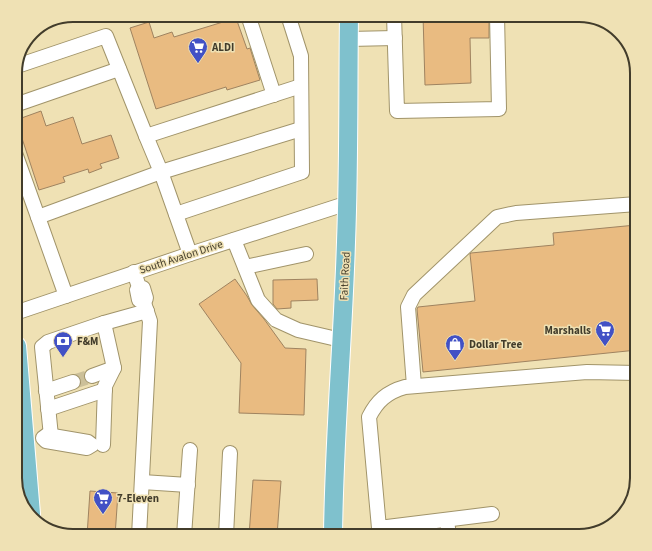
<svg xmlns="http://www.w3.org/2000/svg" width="652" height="551" viewBox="0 0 652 551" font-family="'Source Sans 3',sans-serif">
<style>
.building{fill:#e9bb81;stroke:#9f8360}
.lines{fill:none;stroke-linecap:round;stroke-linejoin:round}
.minor-tunnel{stroke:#ccc099;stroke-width:14;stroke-dasharray:14 7;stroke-linecap:butt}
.minor-casing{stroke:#a1946a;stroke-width:16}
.major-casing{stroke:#fff;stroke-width:20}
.minor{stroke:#fff;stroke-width:14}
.major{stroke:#7fc1cd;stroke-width:18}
.labels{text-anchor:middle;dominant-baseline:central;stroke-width:3;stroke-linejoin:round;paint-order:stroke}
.poi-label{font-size:11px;font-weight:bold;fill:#423c2b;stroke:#efe1b4;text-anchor:start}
.street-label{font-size:11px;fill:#423c2b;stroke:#efe1b4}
.rim{fill:none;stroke:#423c2b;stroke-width:2}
</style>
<rect width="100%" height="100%" fill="#efe1b4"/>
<g class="building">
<polygon points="423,15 489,15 489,38 470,38 471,83 425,85"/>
<polygon points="236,18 247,49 250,48 260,80 227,90 226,87 156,109 130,28 149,22 154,38 172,32 174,37"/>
<polygon points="41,111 46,126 73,117 82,144 111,135 119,158 100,164 102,168 89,173 88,169 63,177 65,182 39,190 16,120"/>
<polygon points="636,225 637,350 423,372 417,309 418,307 475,301 470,254 471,253 554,245 553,233"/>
<polygon points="235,279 247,296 252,305 264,319 285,348 306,349 304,415 239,413 241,363 199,304"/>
<polygon points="317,279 318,300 291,301 291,308 277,309 273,304 273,280"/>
<polygon points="253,480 281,481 277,536 249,536"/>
<polygon points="90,491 118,493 115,536 87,536"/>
</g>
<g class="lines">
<polyline class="minor-tunnel" points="73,382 92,376"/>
<defs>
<g id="minor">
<polyline points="248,15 274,95"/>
<polyline points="394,15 397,111 499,109 497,15"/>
<polyline points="349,39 395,38"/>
<polyline points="17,66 106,36 146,136"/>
<polyline points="15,105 119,69"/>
<polyline points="15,153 38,217"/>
<polyline points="176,214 302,172 301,56 288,15"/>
<polyline points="234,240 258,300 276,320 298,330 341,340"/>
<polyline points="190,254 161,172 146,136 301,86"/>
<polyline points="245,267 306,254"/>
<polyline points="134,272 139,287 137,290 139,300 144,303 146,298 143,288 139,287"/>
<polyline points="66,296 38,217 161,172 301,129"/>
<polyline points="15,313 190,254 348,203"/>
<polyline points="92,376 114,368"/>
<polyline points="414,386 408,307 414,295 497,217 516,213 637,204"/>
<polyline points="46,391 73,382"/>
<polyline points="48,409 105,390"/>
<polygon points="47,435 88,442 92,445 87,448 46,441 43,438"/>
<polyline points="51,436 42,347 48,342 104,323"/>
<polyline points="103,445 105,386 114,368 104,323 147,311"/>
<polyline points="142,482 188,485"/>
<path d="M492,514L379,528L369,417C377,401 387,392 405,387L587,372L637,373"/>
<polyline points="447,520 449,536"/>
<polyline points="139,536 150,321 144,303"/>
<polyline points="184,536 190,450"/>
<polyline points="226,536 230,453"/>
</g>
<g id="major">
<polyline points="15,344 17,346 31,514"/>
<path d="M333,536C334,438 343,340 346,242C349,167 348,91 349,15"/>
</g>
</defs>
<use href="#minor" class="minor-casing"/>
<use href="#major" class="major-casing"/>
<use href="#minor" class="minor"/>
<use href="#major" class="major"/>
</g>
<defs>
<symbol id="supermarket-pin" viewBox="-11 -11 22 30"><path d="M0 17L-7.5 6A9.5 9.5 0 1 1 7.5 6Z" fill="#4251c5" stroke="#efe1b4"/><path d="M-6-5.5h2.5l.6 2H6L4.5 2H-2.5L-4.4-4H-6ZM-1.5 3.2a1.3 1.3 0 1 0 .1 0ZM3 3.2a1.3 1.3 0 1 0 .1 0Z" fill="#fff"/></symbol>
<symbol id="bank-pin" viewBox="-11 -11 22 30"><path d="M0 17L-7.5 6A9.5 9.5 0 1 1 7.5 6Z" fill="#4251c5" stroke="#efe1b4"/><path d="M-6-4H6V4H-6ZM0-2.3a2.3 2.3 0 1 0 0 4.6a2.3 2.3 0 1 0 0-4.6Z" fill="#fff"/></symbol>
<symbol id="shop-pin" viewBox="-11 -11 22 30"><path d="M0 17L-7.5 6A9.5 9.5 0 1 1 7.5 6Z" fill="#4251c5" stroke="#efe1b4"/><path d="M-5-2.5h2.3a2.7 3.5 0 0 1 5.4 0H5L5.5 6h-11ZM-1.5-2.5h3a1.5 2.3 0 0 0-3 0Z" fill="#fff"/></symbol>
</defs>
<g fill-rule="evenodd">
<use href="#supermarket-pin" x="187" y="36" width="22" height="30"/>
<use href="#supermarket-pin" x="594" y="319" width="22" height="30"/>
<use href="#bank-pin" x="52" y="330" width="22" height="30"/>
<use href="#shop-pin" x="444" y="333" width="22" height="30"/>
<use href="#supermarket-pin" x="92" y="487" width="22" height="30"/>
</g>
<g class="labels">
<g class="poi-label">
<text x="212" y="47">ALDI</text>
<text x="591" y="330" text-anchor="end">Marshalls</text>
<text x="77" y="341">F&amp;M</text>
<text x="469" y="344">Dollar Tree</text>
<text x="117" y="498">7-Eleven</text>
</g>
<g class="street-label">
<text transform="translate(181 257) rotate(-18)">South Avalon Drive</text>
<text transform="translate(345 276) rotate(-87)">Faith Road</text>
</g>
</g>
<path d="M0 0H652V551H0ZM73 22H579A51 51 0 0 1 630 73V478A51 51 0 0 1 579 529H73A51 51 0 0 1 22 478V73A51 51 0 0 1 73 22Z" fill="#efe1b4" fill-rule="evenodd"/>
<path class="rim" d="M73 22H579A51 51 0 0 1 630 73V478A51 51 0 0 1 579 529H73A51 51 0 0 1 22 478V73A51 51 0 0 1 73 22Z"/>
</svg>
